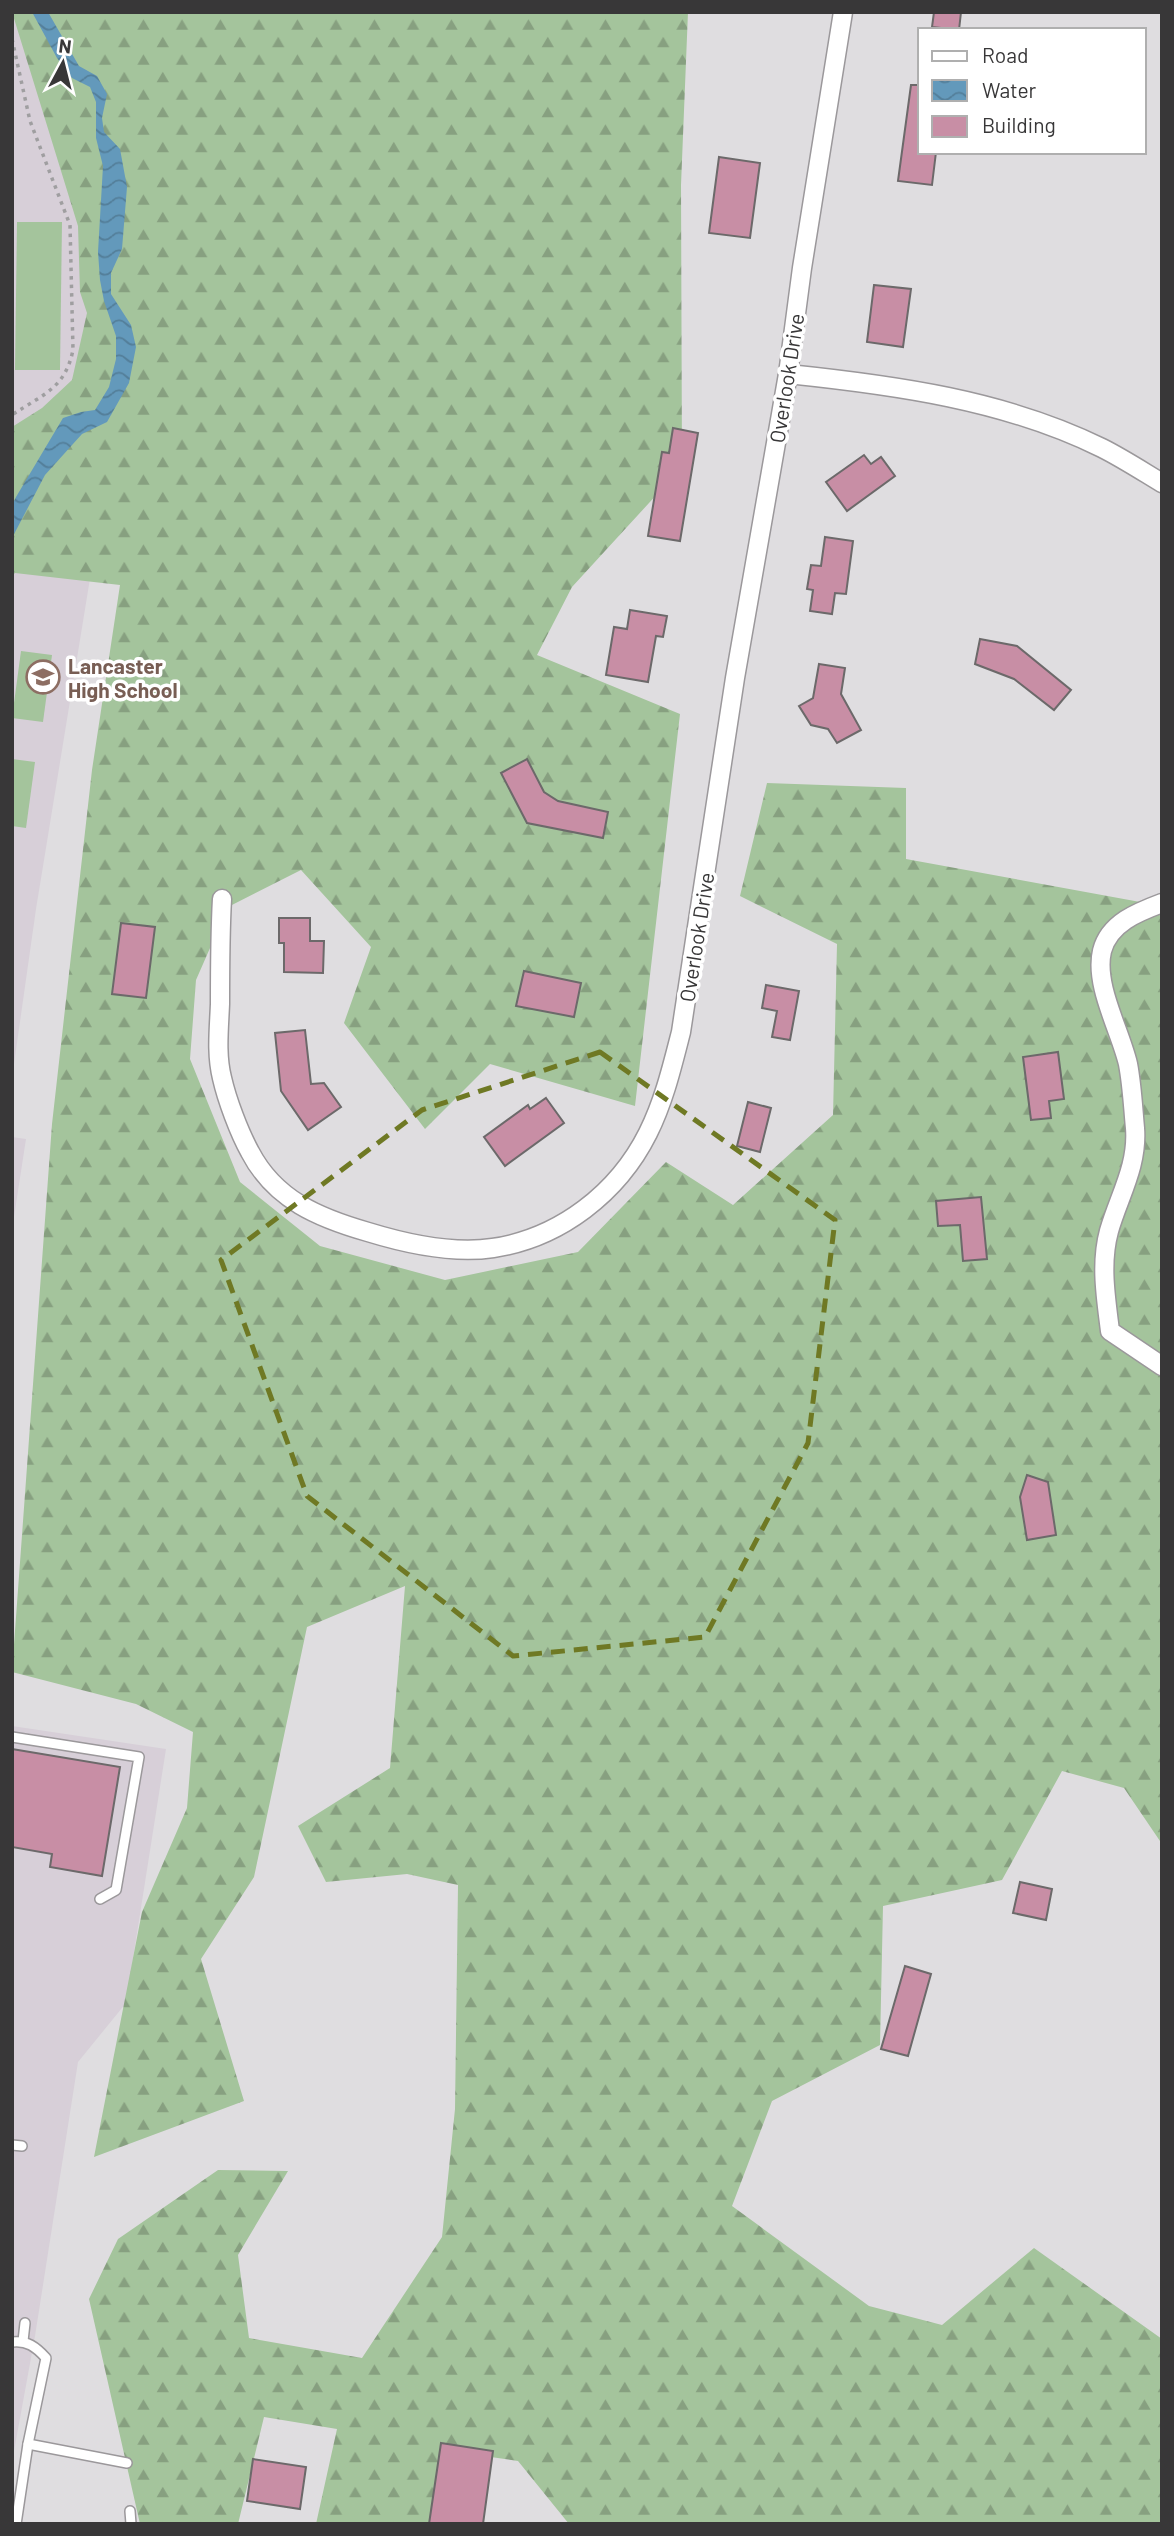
<svg xmlns="http://www.w3.org/2000/svg" width="1174" height="2536" viewBox="0 0 1174 2536" font-family="Barlow,sans-serif">
<style>
.built{fill:#d7cfd8}
.grass{fill:#a4c49c}
.forest{fill:url(#forest-firs)}
.water{fill:url(#water-waves)}
.building{fill:#c88ea5;stroke:#6c696a;stroke-width:2}
.lines{fill:none;stroke-linecap:round;stroke-linejoin:round}
.lane-casing{stroke:#9b989b;stroke-width:12}
.street-casing{stroke:#9b989b;stroke-width:21}
.path{stroke:#9f9ea0;stroke-width:3.5;stroke-dasharray:3.5 5;stroke-linecap:butt}
.lane{stroke:#fff;stroke-width:9}
.street{stroke:#fff;stroke-width:18}
.marked{fill:none;stroke:#6f7924;stroke-width:5;stroke-dasharray:14 9;stroke-linejoin:round}
.labels{text-anchor:middle;dominant-baseline:central;stroke-width:7;stroke-linejoin:round;paint-order:stroke}
.street-label{font-size:21px;fill:#383738;stroke:#fff}
.education-label{font-size:21px;font-weight:bold;fill:#785e54;stroke:#fff;text-anchor:start}
</style>
<defs>
<pattern id="forest-firs" width="22" height="20" patternUnits="userSpaceOnUse" patternTransform="scale(1.75)"><rect width="22" height="20" fill="#a4c49c"/><path d="M5 1l3.5 6h-7zM16 11l3.5 6h-7z" fill="#87a080"/></pattern>
<pattern id="water-waves" width="16" height="10" patternUnits="userSpaceOnUse" patternTransform="scale(1.75)"><rect width="16" height="10" fill="#6399bb"/><path d="M0 5q4-4 8 0t8 0" fill="none" stroke="#537e99"/></pattern>
</defs>
<rect width="100%" height="100%" fill="#dfdde0"/>
<g class="built">
<polygon points="12,12 56,12 112,444 36,909 12,1078"/>
<polygon points="12,1137 26,1139 12,1230"/>
<polygon points="12,1726 166,1749 126,2003 78,2062 35,2336 12,2462"/>
</g>
<g class="grass">
<polygon points="17,222 62,222 60,370 15,370"/>
<polygon points="21,651 52,655 43,722 12,718"/>
<polygon points="12,759 35,762 26,828 12,826"/>
</g>
<polygon class="forest" points="12,12 688,12 681,185 682,467 572,587 537,655 680,714 635,1106 490,1064 425,1129 344,1023 371,947 301,870 228,907 196,980 190,1059 240,1182 320,1246 445,1280 578,1252 666,1162 733,1205 833,1115 837,944 740,896 767,783 906,788 906,859 1162,906 1162,1844 1124,1788 1062,1771 1002,1880 883,1906 880,2045 772,2101 732,2206 869,2306 942,2325 1034,2248 1162,2339 1162,2524 569,2524 518,2461 449,2451 469,2524 316,2524 337,2429 264,2417 238,2524 140,2524 89,2299 118,2239 218,2170 288,2171 238,2255 249,2338 362,2358 442,2237 455,2109 458,1885 407,1874 326,1882 298,1826 390,1768 405,1586 307,1627 254,1877 201,1959 244,2101 94,2157 142,1912 187,1808 193,1732 136,1704 12,1672 52,1124 92,770 120,585 15,573 12,576 12,427 42,408 72,380 87,313 80,292 78,226"/>
<polygon class="water" points="32,12 48,12 79,66 97,76 107,94 102,118 104,132 120,149 127,187 122,249 111,273 111,294 131,325 136,347 129,383 107,422 82,434 45,475 12,538 12,505 16,497 63,418 81,412 95,410 109,387 116,359 116,336 104,301 100,280 98,252 103,166 96,138 96,102 90,87 72,78 57,58"/>
<g class="building">
<polygon points="934,12 961,12 959,30 932,27"/>
<polygon points="911,85 920,85 920,152 936,152 932,185 898,181"/>
<polygon points="719,157 760,163 750,238 709,233"/>
<polygon points="874,285 911,289 903,347 867,342"/>
<polygon points="673,428 698,433 680,541 648,536 662,452 669,453"/>
<polygon points="864,455 871,464 881,457 895,476 847,511 826,482"/>
<polygon points="825,537 853,541 846,594 835,593 832,614 810,611 813,590 807,589 811,565 821,566"/>
<polygon points="630,610 667,616 663,637 656,636 648,682 606,675 614,627 627,629"/>
<polygon points="980,639 1017,646 1071,690 1054,710 1014,679 975,664"/>
<polygon points="819,664 845,668 841,694 861,730 837,743 828,729 811,725 799,706 813,698"/>
<polygon points="527,759 544,792 558,801 608,812 603,838 527,823 501,773"/>
<polygon points="279,918 310,918 310,941 324,941 323,973 284,972 284,943 279,943"/>
<polygon points="121,923 155,927 146,998 112,994"/>
<polygon points="524,971 581,983 574,1017 516,1006"/>
<polygon points="766,985 799,991 790,1040 772,1037 777,1011 762,1008"/>
<polygon points="305,1030 311,1084 324,1083 341,1107 308,1130 281,1091 275,1033"/>
<polygon points="1058,1052 1064,1099 1049,1101 1051,1118 1031,1120 1023,1057"/>
<polygon points="546,1098 564,1123 505,1166 484,1137 528,1105 530,1109"/>
<polygon points="748,1102 771,1108 760,1152 737,1146"/>
<polygon points="981,1197 987,1259 963,1261 960,1225 938,1226 936,1201"/>
<polygon points="1027,1475 1048,1482 1056,1535 1027,1540 1020,1497"/>
<polygon points="12,1749 120,1767 102,1876 50,1867 52,1854 12,1847"/>
<polygon points="1020,1882 1052,1889 1046,1920 1013,1913"/>
<polygon points="905,1966 931,1974 908,2056 881,2049"/>
<polygon points="441,2443 493,2451 483,2524 429,2524"/>
<polygon points="253,2459 306,2467 300,2509 247,2501"/>
</g>
<g class="lines">
<defs>
<g id="lane">
<polyline points="12,1737 139,1757 116,1890 100,1899"/>
<polyline points="12,2145 22,2146"/>
<polyline points="23,2341 25,2323"/>
<path d="M12,2342C27,2340 36,2347 46,2358L28,2444L16,2524"/>
<polyline points="28,2444 127,2463"/>
<polyline points="130,2511 131,2524"/>
</g>
<g id="street">
<path d="M788,374C894,385 1005,400 1102,448C1122,458 1142,471 1162,483"/>
<path d="M222,899C220,934 220,969 220,1004C219,1029 216,1054 222,1078C227,1100 239,1132 250,1152C275,1200 319,1218 368,1232C407,1244 453,1254 493,1248C560,1238 618,1193 648,1133C664,1101 672,1067 681,1032L735,678L788,374L802,268L843,12"/>
<path d="M1162,903C1138,912 1109,923 1102,951C1094,985 1120,1030 1128,1064C1132,1085 1133,1107 1135,1128C1138,1166 1119,1196 1109,1231C1100,1264 1106,1298 1110,1331L1162,1366"/>
</g>
</defs>
<use href="#lane" class="lane-casing"/>
<use href="#street" class="street-casing"/>
<path class="path" d="M12,39L30,121L70,225L73,350C65,389 43,394 12,415"/>
<use href="#lane" class="lane"/>
<use href="#street" class="street"/>
</g>
<path class="marked" d="M600,1052L835,1220L808,1443L705,1637L513,1656L307,1496L221,1260L422,1110Z"/>
<defs>
<symbol id="school-ring" viewBox="-11 -11 22 22"><circle r="9.5" fill="#fff" stroke="#8d6e63" stroke-width="1.5"/><path d="M0-5L7-2L0 1L-7-2ZM-4 1L0 2.5L4 1V4Q0 6-4 4Z" fill="#8d6e63"/></symbol>
</defs>
<g fill-rule="evenodd">
<use href="#school-ring" x="24" y="658" width="38" height="38"/>
</g>
<g class="labels">
<g class="street-label">
<text transform="translate(786 378) rotate(-81)">Overlook Drive</text>
<text transform="translate(696 937) rotate(-81)">Overlook Drive</text>
</g>
<g class="education-label">
<text x="68" y="665">Lancaster<tspan x="68" dy="24">High School</tspan></text>
</g>
</g>
<rect width="1174" height="2536" fill="none" stroke="#383738" stroke-width="28"/>
<rect x="918" y="28" width="228" height="126" fill="#ffffff" stroke="#afafaf" stroke-width="2"/>
<rect x="932" y="51" width="35" height="10" fill="#ffffff" stroke="#afafaf" stroke-width="2"/>
<text x="982" y="63" font-size="21" fill="#383738">Road</text>
<rect x="932" y="80" width="35" height="21" fill="url(#water-waves)" stroke="#afafaf" stroke-width="2"/>
<text x="982" y="98" font-size="21" fill="#383738">Water</text>
<rect x="932" y="116" width="35" height="21" fill="#c88ea5" stroke="#afafaf" stroke-width="2"/>
<text x="982" y="133" font-size="21" fill="#383738">Building</text>
<g transform="translate(63 63) rotate(7)" stroke="#ffffff" stroke-width="5" paint-order="stroke">
<path d="M0-5L12 26L0 18L-12 26Z" fill="#383738"/>
<text y="-10" font-size="19" font-weight="bold" text-anchor="middle" fill="#383738">N</text>
</g>
</svg>
